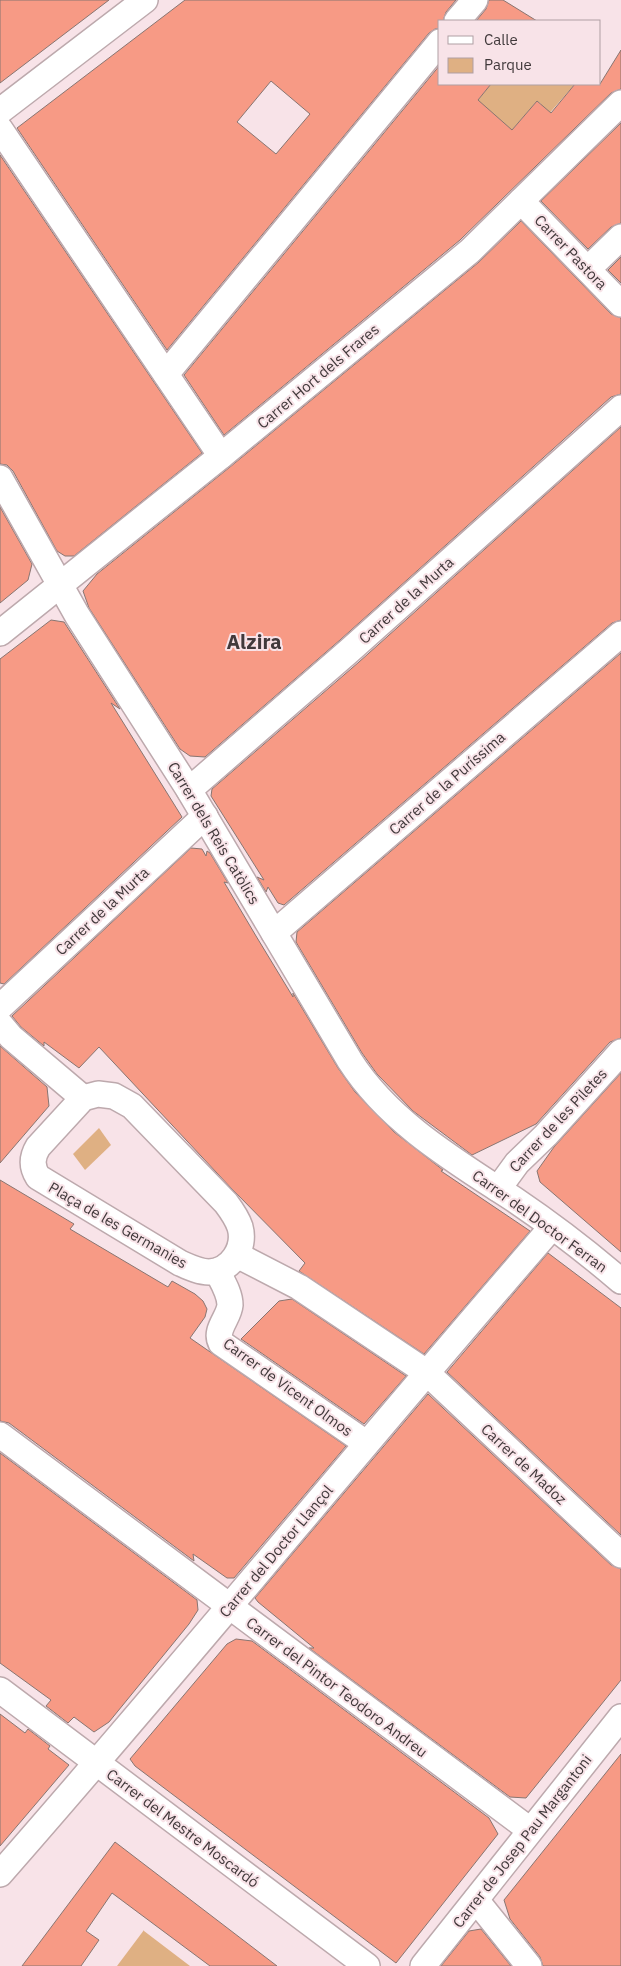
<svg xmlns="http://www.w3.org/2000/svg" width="621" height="1966" viewBox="0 0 621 1966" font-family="'IBM Plex Sans',sans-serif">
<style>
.green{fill:#dfb083}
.building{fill:#f79a85;stroke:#887571;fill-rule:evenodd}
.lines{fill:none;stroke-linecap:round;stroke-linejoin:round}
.street-casing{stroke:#bda9ad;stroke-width:28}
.street{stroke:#fff;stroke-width:25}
.labels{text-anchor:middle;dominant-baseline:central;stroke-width:4;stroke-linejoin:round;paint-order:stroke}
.street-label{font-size:15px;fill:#41393b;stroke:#f8e3e8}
.district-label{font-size:20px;font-weight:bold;fill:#41393b;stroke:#f8e3e8}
</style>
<rect width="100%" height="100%" fill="#f8e3e8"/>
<g class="green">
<polygon points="491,84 575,84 547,116 538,110 541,104 537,101 512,130 461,121"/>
<polygon points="99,1128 111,1145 85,1170 73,1154"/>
<polygon points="144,1930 144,1931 190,1966 117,1966"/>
</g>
<g class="building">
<polygon points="0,0 109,0 0,83"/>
<path d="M185,0H456L446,12L443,21H440V28L435,29L429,33L167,350L17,128ZM271,81L310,114L276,154L237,122Z"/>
<polygon points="489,0 503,0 537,21 476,21 486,9"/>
<polygon points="621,50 621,89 611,93 460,240 224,435 184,375 440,65 440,84 491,84 478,100 512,130 537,101 551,113 575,84 600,84"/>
<polygon points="621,123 621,223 611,227 588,249 541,201"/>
<polygon points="0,155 202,453 74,556 65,556 57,551 13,471 7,465 0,464"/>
<polygon points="521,221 611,314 621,318 621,394 611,397 340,640 205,757 190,756 180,749 89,608 83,591 97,574 230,467 479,262"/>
<polygon points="621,257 621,283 608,270"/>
<polygon points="621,427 621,620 612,623 284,905 278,903 268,887 266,892 257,877 264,880 211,796 212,789 359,662"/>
<polygon points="0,507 32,564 28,580 0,603"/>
<polygon points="51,620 64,622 120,709 111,703 182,817 4,984 0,983 0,659"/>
<polygon points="621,653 621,1038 610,1042 536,1124 472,1155 413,1111 377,1074 362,1053 296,942 297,932"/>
<polygon points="191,848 202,849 206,856 207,851 210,853 228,883 224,882 256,936 293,997 293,993 338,1068 355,1092 394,1132 443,1170 441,1171 530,1231 424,1354 299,1271 305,1263 231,1188 99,1047 79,1068 44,1042 44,1046 21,1027 12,1016"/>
<polygon points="0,1046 47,1087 49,1106 0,1163"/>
<polygon points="621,1073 621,1252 540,1182 537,1171 554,1147"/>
<polygon points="0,1180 74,1224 70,1229 168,1287 172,1281 195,1294 203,1301 207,1309 205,1317 190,1338 346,1446 234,1578 227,1578 193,1554 194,1561 9,1423 0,1421"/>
<polygon points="548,1253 621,1308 621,1535 447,1372"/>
<polygon points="292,1299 406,1376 364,1424 241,1339 279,1301"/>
<polygon points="428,1394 611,1565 621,1569 621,1680 526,1798 510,1797 309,1648 314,1648 258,1602 255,1598"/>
<polygon points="0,1453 197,1600 198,1610 189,1624 109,1722 94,1732 74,1717 68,1723 46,1706 51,1700 0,1663"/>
<polygon points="236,1639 252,1641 489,1818 498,1834 396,1963 135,1766 130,1759 227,1644"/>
<polygon points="0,1714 25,1733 28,1729 50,1746 48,1749 69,1765 0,1846"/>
<polygon points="621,1754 621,1966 543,1966 540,1957 510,1919 504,1900"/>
<polygon points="115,1842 277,1966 210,1966 112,1893 86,1931 99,1940 81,1966 22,1966"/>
<polygon points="481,1929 511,1966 441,1966 469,1931"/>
</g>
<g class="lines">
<defs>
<g id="street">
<polyline points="457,21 475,0"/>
<polyline points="0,111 145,0"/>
<polyline points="0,129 221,456"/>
<polyline points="521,201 621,304"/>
<polyline points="588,269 621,237"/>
<polyline points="166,374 440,42"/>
<path d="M0,478L77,615L189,790L350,1061C389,1122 455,1161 515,1200C552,1225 587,1252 621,1281"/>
<polyline points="0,633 221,456 470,251 621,103"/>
<polyline points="189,790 349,651 621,408"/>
<polyline points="274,933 621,634"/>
<polyline points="0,1007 205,816"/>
<polyline points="0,1024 11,1037 83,1098"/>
<path d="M98,1094L114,1096L132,1106L226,1203C232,1211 237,1218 240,1227C246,1248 231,1271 209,1272C199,1272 189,1267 180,1263L38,1177C31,1166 32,1157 38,1147L83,1098Z"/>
<polyline points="498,1189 517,1163 546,1135 621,1052"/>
<polyline points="237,1255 299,1287 426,1372 621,1555"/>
<path d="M217,1271C222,1281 230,1293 230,1305C229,1318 214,1330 221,1343L366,1443"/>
<polyline points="0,1435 530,1830"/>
<polyline points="0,1690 367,1966"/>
<path d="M0,1874C187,1661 366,1441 552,1227"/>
<polyline points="476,1900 529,1966"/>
<polyline points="423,1966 621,1717"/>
</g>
</defs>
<use href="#street" class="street-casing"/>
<use href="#street" class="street"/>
</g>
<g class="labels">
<g class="street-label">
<text transform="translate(571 252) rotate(46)">Carrer Pastora</text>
<text transform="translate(318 376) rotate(-40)">Carrer Hort dels Frares</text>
<text transform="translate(406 600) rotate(-42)">Carrer de la Murta</text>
<text transform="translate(447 783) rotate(-41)">Carrer de la Puríssima</text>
<text transform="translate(214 833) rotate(59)">Carrer dels Reis Catòlics</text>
<text transform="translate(102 911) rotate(-43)">Carrer de la Murta</text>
<text transform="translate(558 1120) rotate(-47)">Carrer de les Piletes</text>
<text transform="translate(540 1221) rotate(36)">Carrer del Doctor Ferran</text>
<text transform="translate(118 1225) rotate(30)">Plaça de les Germanies</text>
<text transform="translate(288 1387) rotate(36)">Carrer de Vicent Olmos</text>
<text transform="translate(524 1464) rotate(43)">Carrer de Madoz</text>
<text transform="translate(276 1551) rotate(-50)">Carrer del Doctor Llançol</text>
<text transform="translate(337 1687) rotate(37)">Carrer del Pintor Teodoro Andreu</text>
<text transform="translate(183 1828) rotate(37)">Carrer del Mestre Moscardó</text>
<text transform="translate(522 1841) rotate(-52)">Carrer de Josep Pau Margantoni</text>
</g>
<g class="district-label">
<text x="254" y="641">Alzira</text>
</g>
</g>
<rect x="438" y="20" width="162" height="65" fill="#f8e3e8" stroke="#af9fa3"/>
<rect x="448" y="36" width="25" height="8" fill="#ffffff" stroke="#af9fa3"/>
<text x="484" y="45" font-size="15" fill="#41393b">Calle</text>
<rect x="448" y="58" width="25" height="15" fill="#dfb083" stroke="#af9fa3"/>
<text x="484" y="70" font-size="15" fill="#41393b">Parque</text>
</svg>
